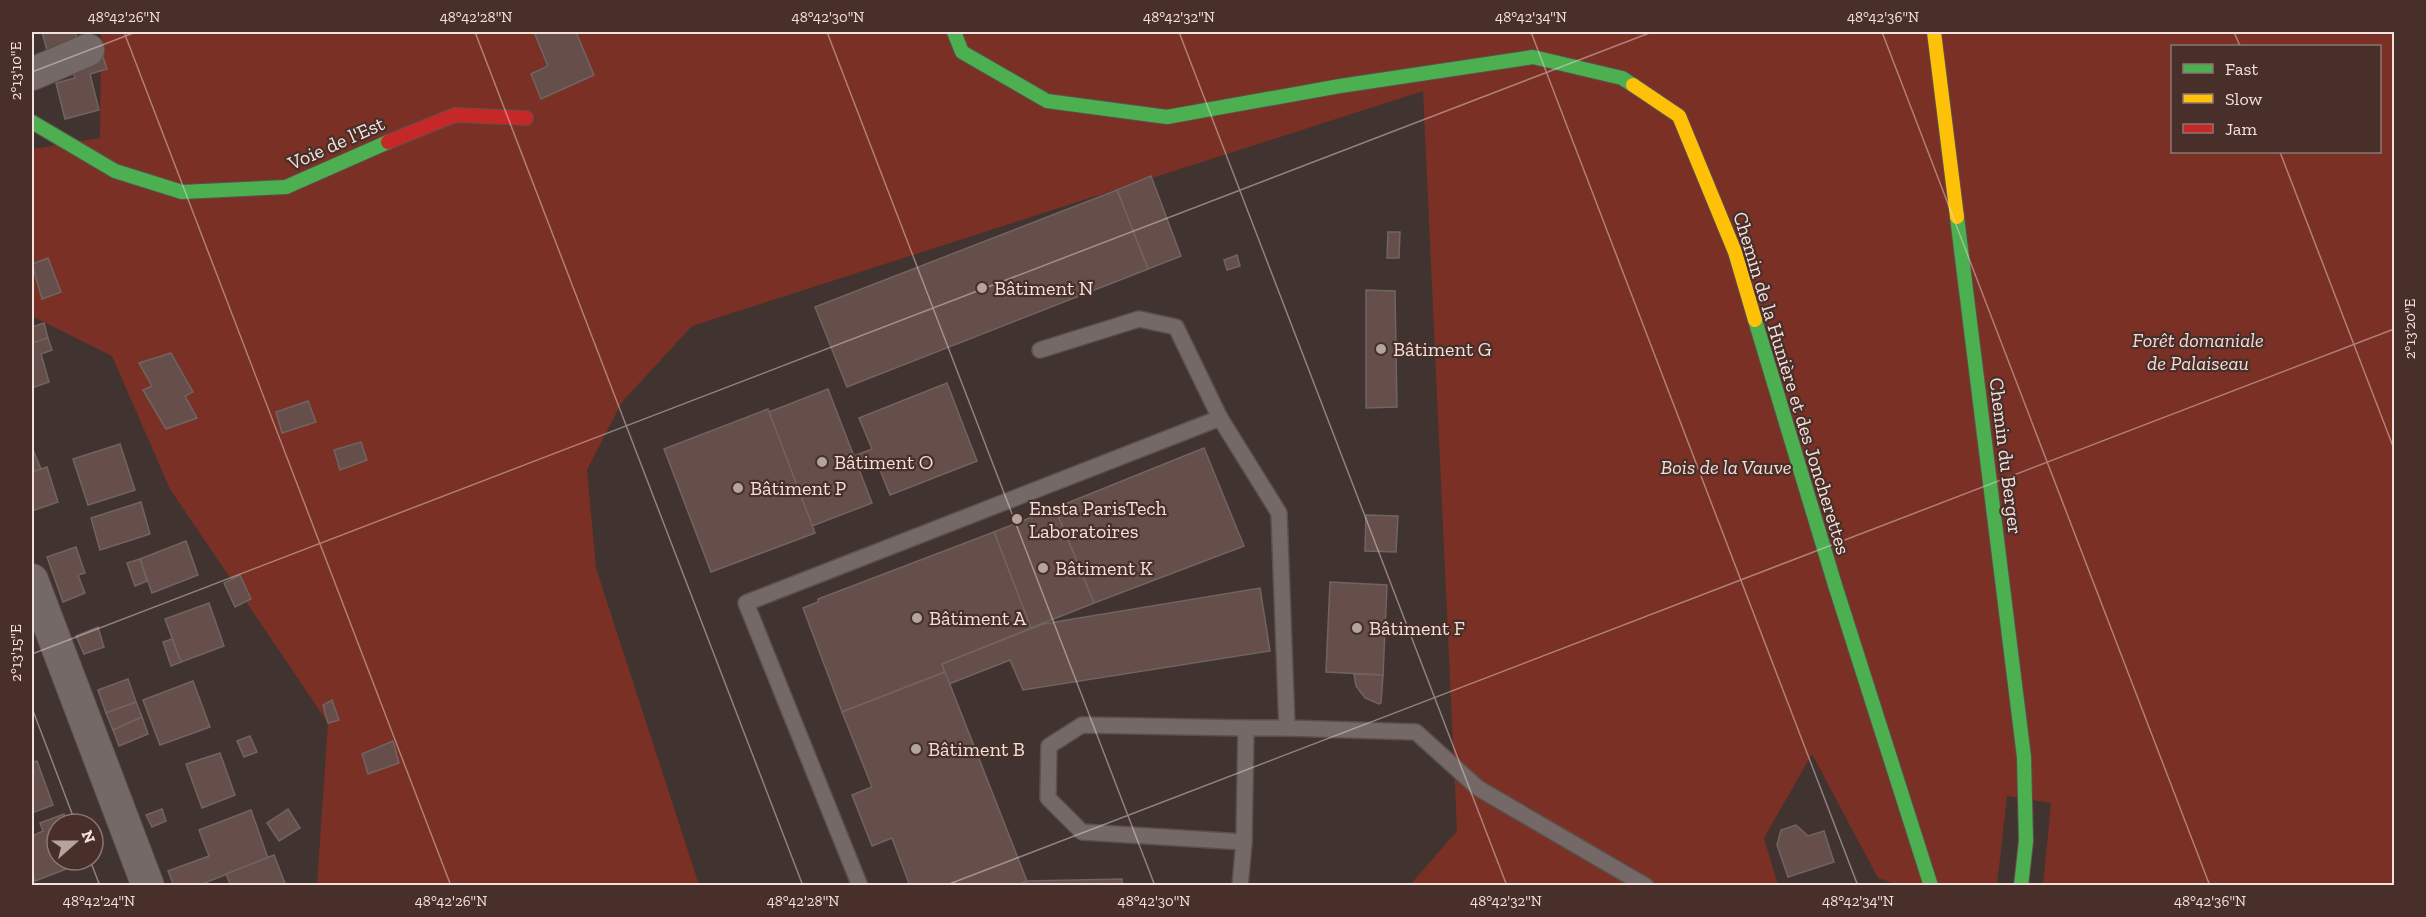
<svg xmlns="http://www.w3.org/2000/svg" width="2426" height="917" viewBox="0 0 2426 917" font-family="'Zilla Slab',serif">
<style>
.green{fill:#7a3025;fill-rule:evenodd}
.building{fill:#664e4a;stroke:#706462;stroke-width:1.5}
.lines{fill:none;stroke-linecap:round;stroke-linejoin:round}
.lane-casing{stroke:#5c504d;stroke-width:18}
.street-casing{stroke:#5c504d;stroke-width:34}
.fast-casing{stroke:#5c504d;stroke-width:16}
.slow-casing{stroke:#5c504d;stroke-width:16}
.jam-casing{stroke:#5c504d;stroke-width:16}
.lane{stroke:#756967;stroke-width:15}
.street{stroke:#756967;stroke-width:32}
.fast{stroke:#4caf50;stroke-width:14}
.slow{stroke:#ffc107;stroke-width:14}
.jam{stroke:#c62828;stroke-width:14}
.ticks{fill:none;stroke:#f2e1dd;stroke-width:1.5;stroke-opacity:0.45}
.poi-dot{fill:#b4a4a0;stroke:#482f29;stroke-width:2}
.labels{text-anchor:middle;dominant-baseline:central;stroke-width:4.5;stroke-linejoin:round;paint-order:stroke}
.street-label{font-size:20px;fill:#f2e1dd;stroke:#482f29}
.poi-label{font-size:20px;fill:#f2e1dd;stroke:#482f29;text-anchor:start}
.park-label{font-size:20px;font-style:italic;fill:#f6dbd6;stroke:#482f29}
.neatline{fill:none;stroke:#f2e1dd;stroke-width:2}
.ticks-label{font-size:15px;text-anchor:middle;fill:#f2e1dd}
</style>
<rect width="100%" height="100%" fill="#413330"/>
<path class="green" d="M101,32H2394V885H2043L2051,803L2007,796L1997,885H1898L1878,878L1812,754L1764,838L1778,885H1410L1457,831L1423,91L692,326L622,402L587,470L596,568L699,885H317L328,723L170,489L112,356L32,316V149L100,138ZM2172,46H2380V152H2172Z"/>
<g class="building">
<polygon points="42,32 75,32 80,44 49,58"/>
<polygon points="534,32 576,32 594,75 541,99 531,74 548,66"/>
<polygon points="101,51 107,69 90,74 99,110 65,119 56,83 75,78 71,64"/>
<polygon points="1151,176 1181,256 1148,269 1117,190"/>
<polygon points="1117,190 1148,269 847,387 815,307"/>
<polygon points="1388,232 1400,232 1399,258 1387,258"/>
<polygon points="1237,255 1240,266 1227,270 1224,260"/>
<polygon points="48,258 61,292 42,299 32,264"/>
<polygon points="1366,290 1395,291 1397,407 1366,408"/>
<polygon points="44,323 48,338 32,343 32,327"/>
<polygon points="48,338 52,350 41,354 49,382 32,388 32,343"/>
<polygon points="171,353 193,392 185,396 197,418 166,429 143,390 152,386 139,363"/>
<polygon points="947,383 977,461 890,495 876,460 859,467 854,456 872,449 859,418"/>
<polygon points="828,389 872,503 812,526 769,412"/>
<polygon points="308,401 316,422 282,433 276,412"/>
<polygon points="768,409 815,533 711,572 664,449"/>
<polygon points="361,442 367,460 340,470 334,450"/>
<polygon points="120,444 135,490 88,505 73,459"/>
<polygon points="1204,448 1244,546 1094,603 1055,508"/>
<polygon points="34,452 41,469 32,472 32,453"/>
<polygon points="47,467 58,502 32,511 32,472"/>
<polygon points="141,502 150,534 100,550 91,518"/>
<polygon points="1055,508 1094,603 1031,628 994,532"/>
<polygon points="1366,515 1398,516 1396,552 1365,551"/>
<polygon points="994,532 1031,628 942,664 945,672 842,712 803,608 818,602 818,599"/>
<polygon points="186,541 198,575 152,593 140,559"/>
<polygon points="76,547 85,573 78,575 85,593 63,602 47,557"/>
<polygon points="140,559 147,581 135,586 127,563"/>
<polygon points="240,575 251,599 235,607 224,583"/>
<polygon points="1330,582 1387,585 1383,675 1326,672"/>
<polygon points="1260,588 1270,651 1023,690 1010,660 949,684 942,664 1043,624"/>
<polygon points="209,603 224,646 181,662 165,619"/>
<polygon points="98,627 104,647 84,654 76,636"/>
<polygon points="172,639 181,662 171,666 163,642"/>
<polygon points="945,672 1027,881 1015,886 910,886 892,838 872,846 852,795 872,787 842,712"/>
<polygon points="1354,674 1383,675 1381,703 1379,704 1365,698 1356,686"/>
<polygon points="128,679 136,702 106,713 98,690"/>
<polygon points="193,681 210,727 160,745 143,700"/>
<polygon points="332,700 339,720 328,723 323,705"/>
<polygon points="136,702 142,717 113,730 106,713"/>
<polygon points="142,717 148,734 119,746 113,730"/>
<polygon points="250,736 257,752 244,757 237,741"/>
<polygon points="393,741 399,763 368,774 362,754"/>
<polygon points="220,753 235,795 202,808 186,764"/>
<polygon points="37,761 53,805 32,813 32,763"/>
<polygon points="162,809 166,821 152,827 146,815"/>
<polygon points="288,809 300,828 279,841 267,823"/>
<polygon points="251,810 268,858 197,886 174,886 168,871 209,856 199,830"/>
<polygon points="64,814 68,824 57,824 57,860 87,861 35,881 32,872 32,836 43,831 40,823"/>
<polygon points="1796,825 1808,836 1824,831 1834,862 1788,877 1777,845 1781,830"/>
<polygon points="274,855 286,886 231,886 226,874"/>
<polygon points="1122,879 1122,886 1015,886 1027,881"/>
</g>
<g class="lines">
<defs>
<g id="lane">
<polyline points="1040,350 1139,319 1176,327 1220,418"/>
<polyline points="1244,842 1082,832 1048,798 1049,746 1082,725 1246,728"/>
<polyline points="860,886 746,603 1220,418 1279,513 1287,728"/>
<polyline points="1240,886 1244,842 1246,728 1287,728 1416,732 1478,788 1646,886"/>
</g>
<g id="street">
<polyline points="32,74 88,50"/>
<polyline points="32,580 148,886"/>
</g>
<g id="fast">
<polyline points="954,32 962,52 1047,101 1167,117 1340,86 1533,57 1622,78 1633,85"/>
<polyline points="32,122 115,171 182,192 286,187 388,142"/>
<polyline points="1957,217 2024,757 2026,841 2021,886"/>
<polyline points="1755,320 1835,585 1931,886"/>
</g>
<g id="slow">
<polyline points="1934,32 1957,217"/>
<polyline points="1633,85 1679,116 1735,252 1755,320"/>
</g>
<polyline id="jam" points="388,142 455,115 526,118"/>
</defs>
<use href="#lane" class="lane-casing"/>
<use href="#street" class="street-casing"/>
<use href="#fast" class="fast-casing"/>
<use href="#slow" class="slow-casing"/>
<use href="#jam" class="jam-casing"/>
<use href="#lane" class="lane"/>
<use href="#street" class="street"/>
<use href="#fast" class="fast"/>
<use href="#slow" class="slow"/>
<use href="#jam" class="jam"/>
</g>
<path class="ticks" d="M124,32L451,886M475,32L803,886M827,32L1155,886M1179,32L1507,886M1531,32L1858,886M1882,32L2210,886M2234,32L2240,46M32,72L136,32M2280,152L2394,449M32,654L1652,32M32,708L76,824M90,860L100,886M944,886L2394,329"/>
<g class="poi-dot">
<circle cx="982" cy="288" r="6"/>
<circle cx="1381" cy="349" r="6"/>
<circle cx="822" cy="462" r="6"/>
<circle cx="738" cy="488" r="6"/>
<circle cx="1017" cy="519" r="6"/>
<circle cx="1043" cy="568" r="6"/>
<circle cx="917" cy="618" r="6"/>
<circle cx="1357" cy="628" r="6"/>
<circle cx="916" cy="749" r="6"/>
</g>
<g class="labels">
<g class="street-label">
<text transform="translate(336 143) rotate(-24)">Voie de l'Est</text>
<text transform="translate(1792 383) rotate(73)">Chemin de la Hunière et des Joncherettes</text>
<text transform="translate(2006 456) rotate(83)">Chemin du Berger</text>
</g>
<g class="poi-label">
<text x="994" y="288">Bâtiment N</text>
<text x="1393" y="349">Bâtiment G</text>
<text x="834" y="462">Bâtiment O</text>
<text x="750" y="488">Bâtiment P</text>
<text x="1029" y="508">Ensta ParisTech<tspan x="1029" dy="23">Laboratoires</tspan></text>
<text x="1055" y="568">Bâtiment K</text>
<text x="929" y="618">Bâtiment A</text>
<text x="1369" y="628">Bâtiment F</text>
<text x="928" y="749">Bâtiment B</text>
</g>
<g class="park-label">
<text x="2198" y="340">Forêt domaniale<tspan x="2198" dy="23">de Palaiseau</tspan></text>
<text x="1726" y="467">Bois de la Vauve</text>
</g>
</g>
<rect width="2426" height="917" fill="none" stroke="#482f29" stroke-width="66"/>
<rect x="2171" y="45" width="210" height="108" fill="#482f29" stroke="#8c7671" stroke-width="1.5"/>
<rect x="2183" y="64" width="30" height="9" fill="#4caf50" stroke="#8c7671" stroke-width="1.5"/>
<text x="2225" y="75" font-size="18" fill="#f2e1dd">Fast</text>
<rect x="2183" y="94" width="30" height="9" fill="#ffc107" stroke="#8c7671" stroke-width="1.5"/>
<text x="2225" y="105" font-size="18" fill="#f2e1dd">Slow</text>
<rect x="2183" y="124" width="30" height="9" fill="#c62828" stroke="#8c7671" stroke-width="1.5"/>
<text x="2225" y="135" font-size="18" fill="#f2e1dd">Jam</text>
<g transform="translate(75 842) rotate(69)"><circle r="28" fill="#482f29" stroke="#8c7671" stroke-width="1.5"/>
<path d="M0-4.5L10 22L0 15L-10 22Z" fill="#b4a4a0"/>
<text y="-9" font-size="16" font-weight="bold" text-anchor="middle" fill="#f2e1dd">N</text>
</g>
<rect x="33" y="33" width="2360" height="851" class="neatline"/>
<g class="ticks-label">
<text x="124" y="22">48°42'26"N</text>
<text x="476" y="22">48°42'28"N</text>
<text x="828" y="22">48°42'30"N</text>
<text x="1179" y="22">48°42'32"N</text>
<text x="1531" y="22">48°42'34"N</text>
<text x="1883" y="22">48°42'36"N</text>
<text transform="translate(16 71) rotate(-90)" y="5">2°13'10"E</text>
<text transform="translate(2410 329) rotate(-90)" y="5">2°13'20"E</text>
<text transform="translate(16 653) rotate(-90)" y="5">2°13'15"E</text>
<text x="99" y="906">48°42'24"N</text>
<text x="451" y="906">48°42'26"N</text>
<text x="803" y="906">48°42'28"N</text>
<text x="1154" y="906">48°42'30"N</text>
<text x="1506" y="906">48°42'32"N</text>
<text x="1858" y="906">48°42'34"N</text>
<text x="2210" y="906">48°42'36"N</text>
</g>
</svg>
